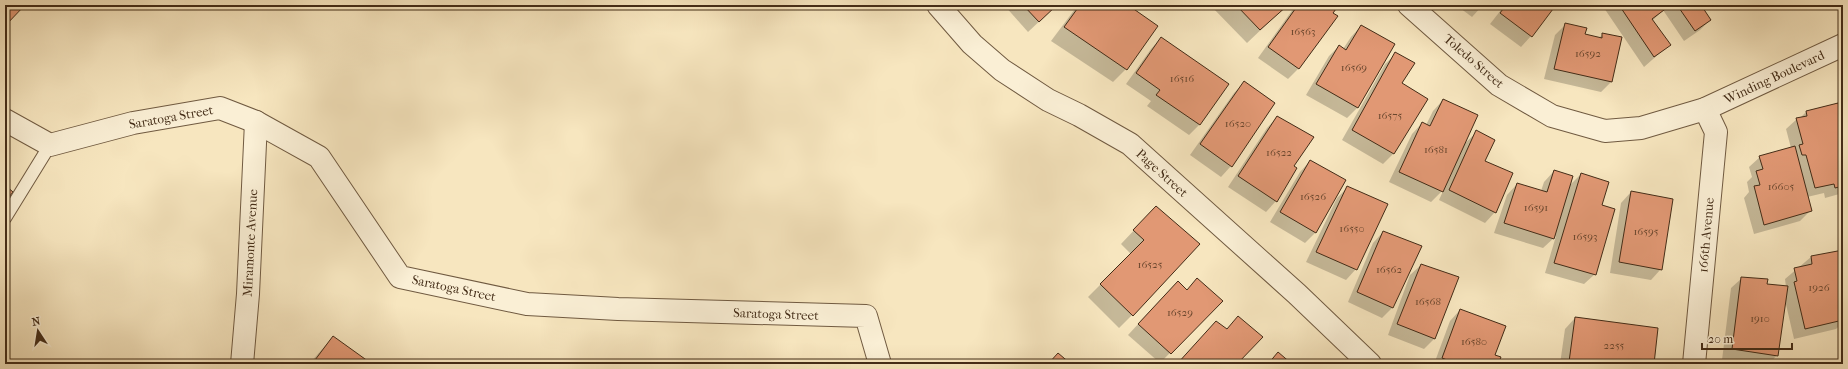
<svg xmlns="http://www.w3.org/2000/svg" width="1848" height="369" viewBox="0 0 1848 369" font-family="'IM FELL French Canon',serif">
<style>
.shadow{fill:#0003}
.building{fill:#e19874;stroke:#432c17}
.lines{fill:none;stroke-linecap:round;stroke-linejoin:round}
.service-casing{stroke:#705a41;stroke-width:14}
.minor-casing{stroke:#705a41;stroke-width:24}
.service{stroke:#faefd5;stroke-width:12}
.minor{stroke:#faefd5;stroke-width:22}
.labels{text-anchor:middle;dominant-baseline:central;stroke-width:3.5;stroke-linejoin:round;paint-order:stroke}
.number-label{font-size:11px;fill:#6a472e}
.street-label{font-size:13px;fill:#432c17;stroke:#faefd5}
</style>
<rect width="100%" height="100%" fill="#f7e6bf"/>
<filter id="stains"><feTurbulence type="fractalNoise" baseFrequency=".005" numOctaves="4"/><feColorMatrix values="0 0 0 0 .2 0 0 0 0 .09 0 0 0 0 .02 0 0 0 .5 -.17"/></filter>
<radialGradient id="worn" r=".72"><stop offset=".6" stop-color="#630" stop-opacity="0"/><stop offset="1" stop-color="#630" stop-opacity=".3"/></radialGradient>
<g class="shadow">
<polygon points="1004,5 1057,5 1028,32"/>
<polygon points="1078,5 1126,5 1126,69 1113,82 1051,41"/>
<polygon points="1210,5 1287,5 1247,43"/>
<polygon points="1296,5 1338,5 1299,68 1288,79 1258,58"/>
<polygon points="1456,5 1483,5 1472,17"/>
<polygon points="1505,5 1555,5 1531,36 1521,47 1490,24"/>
<polygon points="1602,5 1700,5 1710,20 1700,30 1684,41 1663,10 1652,21 1669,45 1644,67"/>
<polygon points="1566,24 1584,35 1599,38 1603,34 1611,82 1601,92 1544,79 1555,35"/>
<polygon points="1361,26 1358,107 1347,118 1306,95 1329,56 1339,46 1343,49 1351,37"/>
<polygon points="1161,38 1228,84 1199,125 1189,135 1147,106 1151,101 1126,84 1151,49"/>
<polygon points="1396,54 1401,84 1394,153 1383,164 1342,140 1385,64"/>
<polygon points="1244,83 1231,166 1221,177 1190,155 1234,93"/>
<polygon points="1443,100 1464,144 1477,132 1495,212 1485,223 1439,200 1444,189 1431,202 1389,182 1412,134 1422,123 1426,125 1433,111"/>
<polygon points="1838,104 1843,124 1843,193 1825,198 1824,193 1807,197 1810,211 1800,221 1754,234 1744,198 1749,192 1747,182 1752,177 1749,167 1760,157 1791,148 1786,129 1797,119 1800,118 1806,112"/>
<polygon points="1277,117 1276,201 1266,212 1228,187 1267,128"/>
<polygon points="1310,161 1315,233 1305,243 1270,222 1300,172"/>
<polygon points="1554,171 1569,186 1581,174 1601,206 1595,274 1584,284 1545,273 1556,236 1543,248 1494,233 1507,195 1517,184 1541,191 1544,182"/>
<polygon points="1348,187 1356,269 1346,280 1306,262 1337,198"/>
<polygon points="1631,192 1661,269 1651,280 1610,273 1621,203"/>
<polygon points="1156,207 1132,315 1119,328 1088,297 1131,254 1121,244"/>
<polygon points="1383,232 1420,247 1392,308 1382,318 1348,302 1373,243"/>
<polygon points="1843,251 1843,322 1836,329 1794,339 1785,300 1777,355 1769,364 1754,364 1722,360 1731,288 1742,278 1766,285 1786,287 1785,279 1811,257"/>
<polygon points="1421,265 1458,278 1434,339 1424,349 1388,335 1410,275"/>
<polygon points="1186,291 1221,301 1160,363 1128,335 1168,292"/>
<polygon points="1460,310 1494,356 1497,364 1434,364 1450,321"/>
<polygon points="1575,318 1653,364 1560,364 1565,329"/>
<polygon points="333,337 371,364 309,364"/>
</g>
<g class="building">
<polygon points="5,5 25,5 5,26"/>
<polygon points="1023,5 1057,5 1039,22"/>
<polygon points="1080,5 1128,5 1158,26 1127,70 1064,27"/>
<polygon points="1236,5 1288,5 1260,30"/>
<polygon points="1298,5 1339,5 1333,13 1338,16 1299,69 1268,47"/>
<polygon points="1506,5 1556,5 1532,37 1500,13"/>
<polygon points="1619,5 1666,5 1668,7 1652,19 1671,45 1654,57"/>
<polygon points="1677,5 1701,5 1711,20 1695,31"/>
<polygon points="1565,23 1587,28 1585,34 1602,38 1602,33 1622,37 1612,82 1554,69"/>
<polygon points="1361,25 1395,44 1358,108 1316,84 1339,45 1346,50"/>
<polygon points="1161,37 1229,84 1200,125 1156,95 1160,90 1136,73"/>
<polygon points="1395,52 1415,63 1402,83 1428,99 1394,154 1352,130"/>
<polygon points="1244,81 1275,103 1232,167 1200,144"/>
<polygon points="1443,99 1478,115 1443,192 1399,172 1422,122 1430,126"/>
<polygon points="1838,103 1843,120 1843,186 1835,188 1834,184 1815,188 1806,155 1802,155 1799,145 1803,144 1796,118 1807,116 1806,111"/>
<polygon points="1277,116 1314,137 1294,166 1297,168 1277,202 1238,176"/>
<polygon points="1476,130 1495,140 1485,161 1513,173 1496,213 1449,190"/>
<polygon points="1795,146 1812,211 1764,225 1754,186 1760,185 1756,171 1763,169 1759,156"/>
<polygon points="1310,160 1346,180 1316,233 1280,212"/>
<polygon points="1554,170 1573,176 1554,239 1504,223 1517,183 1547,192"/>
<polygon points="1581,173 1609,182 1602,205 1615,209 1596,275 1554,263"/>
<polygon points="5,185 13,192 5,202"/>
<polygon points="1347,186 1388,204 1357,270 1316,252"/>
<polygon points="1631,191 1673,199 1662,270 1619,262"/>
<polygon points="1156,206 1200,244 1133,316 1100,284 1144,240 1133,230"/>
<polygon points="1383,231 1422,246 1393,308 1357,292"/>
<polygon points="1843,250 1843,320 1805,329 1794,282 1797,281 1794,268 1812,264 1811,256"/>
<polygon points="1421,264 1459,277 1435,339 1397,324"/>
<polygon points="1741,277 1768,279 1767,284 1788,286 1778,356 1732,349"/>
<polygon points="1197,278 1223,301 1171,354 1138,324 1178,281 1187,290"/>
<polygon points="1460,309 1506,326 1495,355 1501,357 1498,364 1457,364 1442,358"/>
<polygon points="1238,316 1263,337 1237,364 1177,364 1216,321 1227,329"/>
<polygon points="1575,317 1658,328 1654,364 1586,364 1569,362"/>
<polygon points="333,336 372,364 312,364"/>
<polygon points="1278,352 1292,364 1268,364"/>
<polygon points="1058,353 1071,364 1048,364"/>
</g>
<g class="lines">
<defs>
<polyline id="service" points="5,218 50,145"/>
<g id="minor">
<polyline points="938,5 972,44 1002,70 1048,100 1079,115 1130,144 1297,294 1370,364"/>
<polyline points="1409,5 1499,85 1552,116 1605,131 1641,128 1705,109 1843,45"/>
<polyline points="5,120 50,145 133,123 220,108 256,122 319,157 400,277 527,304 618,309 866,316 880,364"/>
<polyline points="242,364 248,294 256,122"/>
<polyline points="1694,364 1716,132 1705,109"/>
</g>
</defs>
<use href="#service" class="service-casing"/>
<use href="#minor" class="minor-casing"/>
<use href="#service" class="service"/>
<use href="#minor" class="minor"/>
</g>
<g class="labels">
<g class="number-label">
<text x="1303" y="31">16563</text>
<text x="1588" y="53">16592</text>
<text x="1354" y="67">16569</text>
<text x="1182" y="78">16516</text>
<text x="1390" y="115">16575</text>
<text x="1238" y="123">16520</text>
<text x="1436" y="149">16581</text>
<text x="1279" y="152">16522</text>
<text x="1781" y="186">16605</text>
<text x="1313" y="196">16526</text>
<text x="1536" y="207">16591</text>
<text x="1352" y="228">16550</text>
<text x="1646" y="231">16595</text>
<text x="1585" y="236">16593</text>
<text x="1150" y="264">16525</text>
<text x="1389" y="269">16562</text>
<text x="1819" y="287">1926</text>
<text x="1428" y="301">16568</text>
<text x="1180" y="312">16529</text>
<text x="1760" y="318">1910</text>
<text x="1474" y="341">16580</text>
<text x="1614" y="345">2255</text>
</g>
<g class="street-label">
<text transform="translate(1474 61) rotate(41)">Toledo Street</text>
<text transform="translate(1774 77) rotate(-25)">Winding Boulevard</text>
<text transform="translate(171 117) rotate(-10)">Saratoga Street</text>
<text transform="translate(1162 173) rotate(42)">Page Street</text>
<text transform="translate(1706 235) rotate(-85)">166th Avenue</text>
<text transform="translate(250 243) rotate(-87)">Miramonte Avenue</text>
<text transform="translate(454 288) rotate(12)">Saratoga Street</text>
<text transform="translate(776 314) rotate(2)">Saratoga Street</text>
</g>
</g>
<rect width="1848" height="369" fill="none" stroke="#f7e6bf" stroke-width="20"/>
<rect x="6" y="6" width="1836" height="357" fill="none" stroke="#432c17" stroke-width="2"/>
<rect x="10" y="10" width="1828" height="349" fill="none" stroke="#432c17"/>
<g transform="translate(38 331) rotate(348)" stroke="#faefd5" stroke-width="3" paint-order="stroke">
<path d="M0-3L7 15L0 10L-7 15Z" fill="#432c17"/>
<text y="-6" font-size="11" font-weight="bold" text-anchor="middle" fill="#432c17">N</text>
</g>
<path d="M1702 343v6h90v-6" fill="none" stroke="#432c17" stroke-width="2"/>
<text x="1708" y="343" font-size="12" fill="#432c17" stroke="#faefd5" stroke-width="3" paint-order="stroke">20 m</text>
<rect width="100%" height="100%" filter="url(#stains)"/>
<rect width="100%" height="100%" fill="url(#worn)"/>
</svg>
